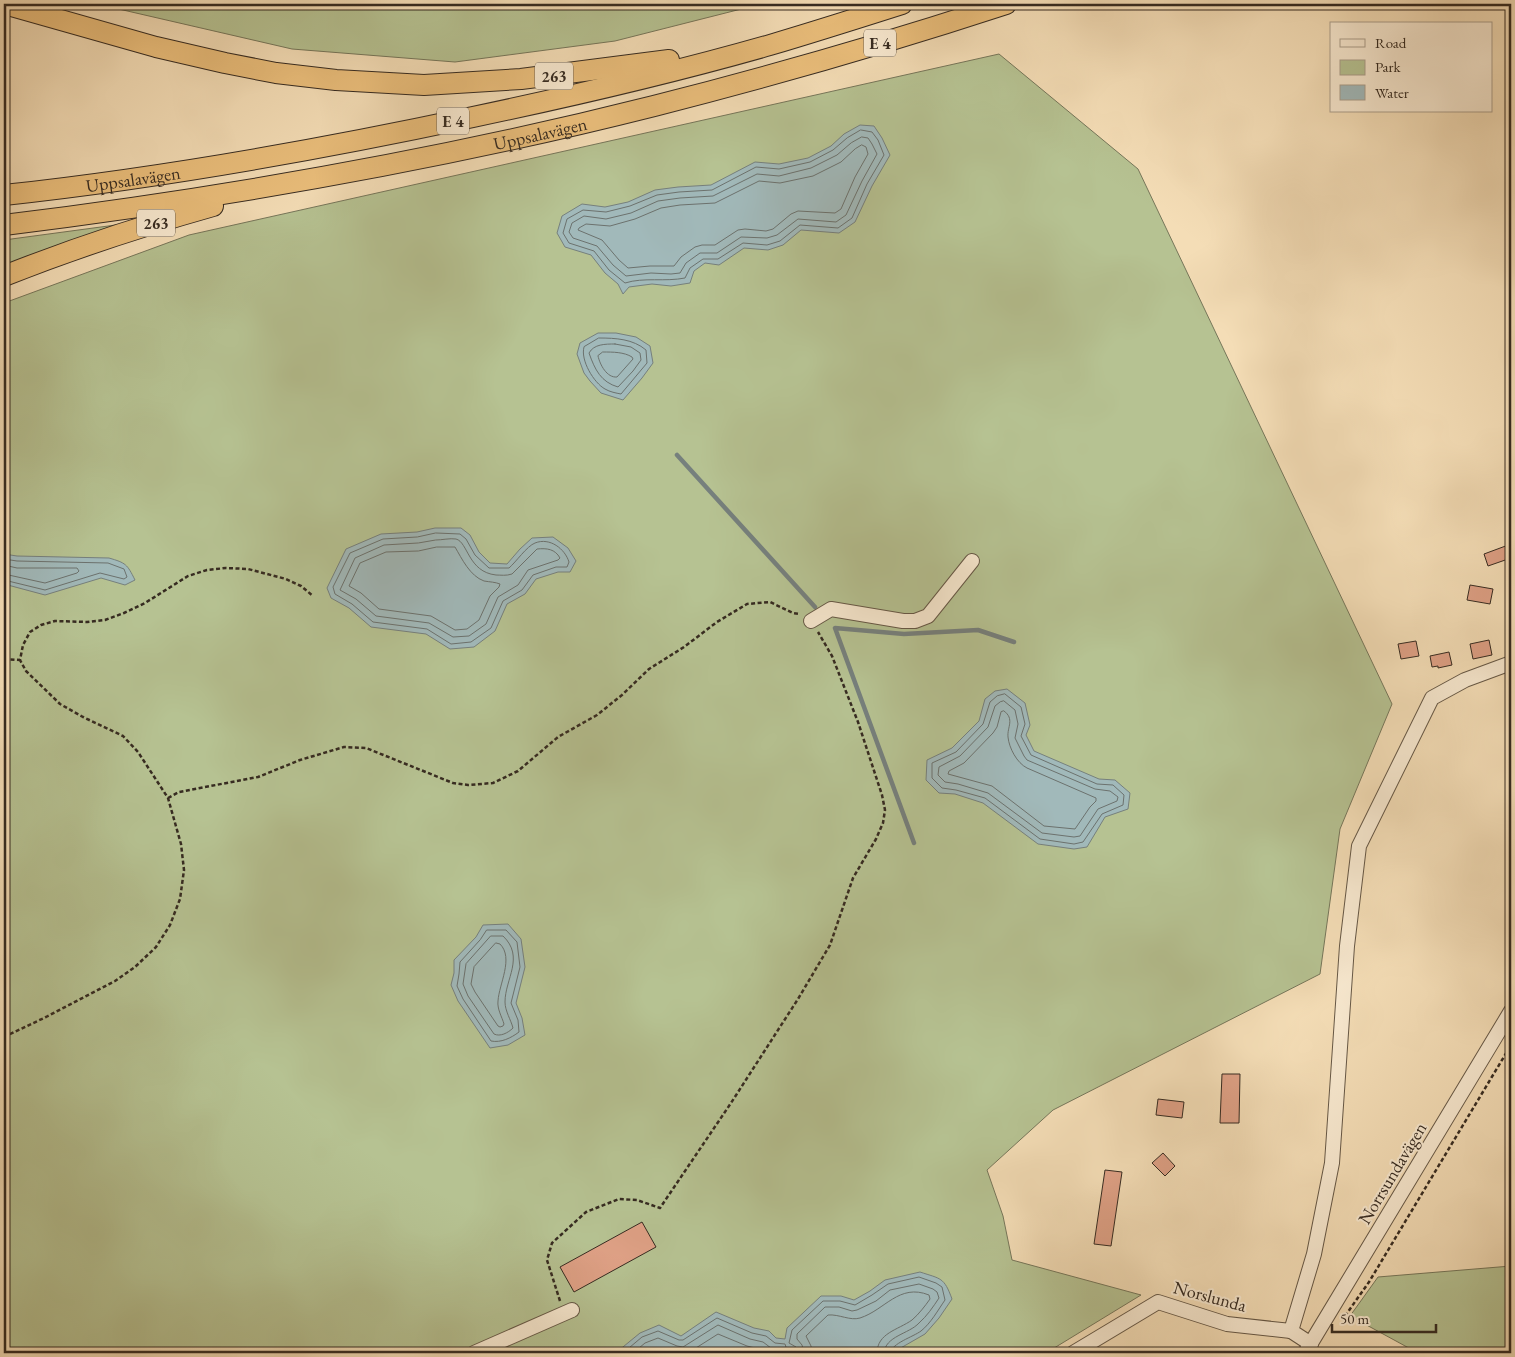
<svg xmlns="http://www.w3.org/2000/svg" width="1515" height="1357" viewBox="0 0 1515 1357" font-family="'EB Garamond',serif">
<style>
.green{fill:#b6c292;stroke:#76765a}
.water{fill:#a1b9ba;stroke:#76807d}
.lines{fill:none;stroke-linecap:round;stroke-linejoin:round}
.shore{stroke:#6c726e;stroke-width:1}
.stream{stroke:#76807d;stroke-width:4.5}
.building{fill:#dfa186;stroke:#362b21}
.minor-casing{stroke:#665846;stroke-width:16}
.highway-casing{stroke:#362b21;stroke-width:22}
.path{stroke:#362b21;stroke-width:2.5;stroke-dasharray:4 2.5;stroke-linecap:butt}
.minor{stroke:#f8e9d0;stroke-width:14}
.highway{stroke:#eabe7b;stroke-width:20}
.labels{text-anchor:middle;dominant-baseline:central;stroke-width:4;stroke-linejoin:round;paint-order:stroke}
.shield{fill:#f8e9d0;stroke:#706456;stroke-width:1}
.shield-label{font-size:16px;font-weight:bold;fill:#362b21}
.street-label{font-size:18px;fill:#362b21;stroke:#f8e9d0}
</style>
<rect width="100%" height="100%" fill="#f4ddb6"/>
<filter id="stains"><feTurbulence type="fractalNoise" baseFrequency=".004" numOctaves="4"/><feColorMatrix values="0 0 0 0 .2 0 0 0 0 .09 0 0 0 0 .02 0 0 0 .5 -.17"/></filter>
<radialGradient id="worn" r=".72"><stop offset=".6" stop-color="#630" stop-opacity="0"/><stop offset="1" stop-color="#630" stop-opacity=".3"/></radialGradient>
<g class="green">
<polygon points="97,4 761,4 615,41 455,62 292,49"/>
<polygon points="999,54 1138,169 1392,704 1340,829 1320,974 1053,1110 987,1170 1003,1216 1012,1260 1141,1295 1046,1353 4,1353 4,303 189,235"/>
<polygon points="138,222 4,266 4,240"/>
<polygon points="1511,1266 1511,1353 1418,1353 1350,1316 1378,1277"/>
</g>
<g class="water">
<polygon points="860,125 874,126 882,138 890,155 872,186 855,222 839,233 801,230 783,245 768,250 744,248 719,265 705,263 694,271 690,283 671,286 652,284 629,287 623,294 618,284 605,273 591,255 565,247 557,233 562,216 582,204 605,207 628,202 655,190 678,187 711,185 755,162 779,164 808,158 831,146 844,134"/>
<polygon points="598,333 616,333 636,337 650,346 653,363 642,378 623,400 601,393 590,381 584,373 577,354 580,343"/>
<polygon points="435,528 461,528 470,535 479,552 490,563 507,564 520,549 532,538 553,537 568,548 576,561 570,572 558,572 536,579 525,594 507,604 495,631 474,647 450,649 426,634 371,627 349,608 331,598 327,588 346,549 381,534 417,532"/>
<path d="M4,554L17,556L109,558C126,563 127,564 135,580L125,585L101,578L45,595L4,584Z"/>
<polygon points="1007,689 1025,703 1030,725 1026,735 1034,751 1099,779 1115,780 1130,793 1128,809 1105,817 1087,847 1074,849 1038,844 983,803 955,794 939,793 926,780 927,760 952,748 979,721 985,699 995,691"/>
<polygon points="508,924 521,939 525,967 516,1003 522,1018 525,1035 508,1045 490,1048 458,1001 451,985 454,973 454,960 476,937 483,925"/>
<path d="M920,1272C941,1279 944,1277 952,1299L939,1318L925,1334L892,1353L807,1352L794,1353L792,1350L787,1353H618V1351L640,1333L659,1325L681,1336L716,1312L754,1328L769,1331L776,1338L785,1339L787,1328L821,1296H841L854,1300L870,1291L885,1280Z"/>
</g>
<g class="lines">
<g class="shore">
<path d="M861,130L872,132L878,140L884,155L867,184L852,218L838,228L800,225L780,241L767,245L743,243L718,259H703L690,268L685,278C665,282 644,277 625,283L609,270L594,251L569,243L563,233L567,219L583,210L606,212L630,206L657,195L679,192L712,190L756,167L779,169L810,162L833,150L847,138Z"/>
<polygon points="862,137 868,138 872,144 877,154 862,181 846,215 836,222 798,219 777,235 767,238 741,237 717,253 700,253 686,263 680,273 671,274 651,273 626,276 613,265 597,246 573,238 569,232 572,223 584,216 606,219 631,213 658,201 680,198 713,196 757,174 779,176 811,168 837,155 851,143"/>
<polygon points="862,145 866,147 868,154 855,177 841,209 835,213 798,211 791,214 773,229 766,231 745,229 738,230 715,245 702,245 695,247 681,257 674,266 650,266 628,268 619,260 602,240 578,230 579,228 586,224 610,226 635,219 661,208 680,205 715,203 759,181 780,183 813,176 841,162 855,149"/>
<path d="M599,338C616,338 633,339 646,350L647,363L621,394C616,393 610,392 605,389C594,383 580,360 584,347Z"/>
<path d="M615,344L631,347L640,353L641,360L633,371L618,387C601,382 595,370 589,353C594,344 605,344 615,344Z"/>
<path d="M603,352C613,352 624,352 632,357L633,359L617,377C607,378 600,365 598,356Z"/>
<path d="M436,533L460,534L466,539L475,555L489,568H509C516,562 527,546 535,543C550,537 565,549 569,562L567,567H556L533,575L522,590L503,601L491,628L471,642L451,644L427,629L373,622L352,604L335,594L333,587L350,553L383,539L417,537Z"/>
<path d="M436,540C442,540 450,538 456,539C468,542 468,572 496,575C501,575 506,576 512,574L537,549C547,548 555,549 560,558L558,560L528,570L518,585L498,597L486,624L469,636L453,637L429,623L376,616L356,599L340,590L355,558L384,545L418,543Z"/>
<path d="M437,547H455C462,559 470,576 484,581C490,582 495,582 500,584L499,587L490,596L479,620L467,629L455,630L431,616L379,609L361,593L349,586L360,563L386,552L418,551Z"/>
<polyline points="4,559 17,561 108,563 124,569 127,577 124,579 100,573 45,590 4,580"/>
<polyline points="4,565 17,568 77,568 79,571 77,573 45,583 4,574"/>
<polygon points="1005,694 1021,707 1025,724 1021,736 1031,755 1097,784 1113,785 1124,795 1123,805 1102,814 1083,842 1074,844 1040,839 985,798 956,790 942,788 932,778 932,763 956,752 983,724 990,702 997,696"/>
<polygon points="1004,701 1015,710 1018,724 1015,738 1024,756 1027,760 1095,789 1110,791 1118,797 1117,801 1098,809 1080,836 1074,837 1042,833 988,793 958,784 945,782 938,775 939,767 960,756 988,727 995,706 1000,702"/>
<path d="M1004,711C1015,719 1007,727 1008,737C1009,748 1017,763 1027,768L1096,798V801L1090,807L1075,829L1044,826L992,786L948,774L949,771L964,763L993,733L997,727L1001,712Z"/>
<path d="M487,930H506L517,942L520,967L511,1003L518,1020L519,1032C511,1038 501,1043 491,1041L463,999L457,986L459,974L460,962L480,940Z"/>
<path d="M491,936H503C525,957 505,979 505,1002C505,1011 511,1020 513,1028C508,1033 500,1037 494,1034L468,996L463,984L466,964Z"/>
<path d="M496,943L500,944C514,958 499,984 498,1001C497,1009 502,1017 504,1024L503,1026L500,1027L498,1026L475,992L471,984L474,967Z"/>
<polyline points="623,1353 642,1337 658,1331 679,1340 683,1340 717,1318 752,1333 766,1336 775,1343 785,1344 786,1347 784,1353"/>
<polyline points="633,1353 645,1343 658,1338 677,1346 683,1347 718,1325 750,1339 763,1342 771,1348 777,1350 778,1353"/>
<polyline points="688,1353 718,1334 747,1346 759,1349 765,1353"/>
<path d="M798,1353L796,1347L789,1343L792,1330L823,1301H840L855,1305L872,1295L888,1284L919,1277L936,1283L942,1287L945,1300C938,1310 931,1323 921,1331C913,1337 892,1343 890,1353"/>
<path d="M804,1353L802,1345L797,1339V1334L825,1307H839L852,1311L857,1310L876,1301L890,1290L919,1284L933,1289L937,1292L939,1298C933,1307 927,1316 919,1323C909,1334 885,1336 884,1353"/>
<path d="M812,1353L811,1346L806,1336L828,1315C839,1314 850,1321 860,1318C885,1310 899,1283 929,1295L930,1299C925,1306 919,1314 912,1320C898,1330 877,1333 877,1353"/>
</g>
<g class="stream">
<polyline points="677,455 815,607"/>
<polyline points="914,843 835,628 904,634 978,630 1014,642"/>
</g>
</g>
<g class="building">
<polygon points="1511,544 1511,558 1488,566 1484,554"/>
<polygon points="1470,585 1493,589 1490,604 1467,600"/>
<polygon points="1489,640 1492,655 1473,659 1470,644"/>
<polygon points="1416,641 1419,656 1401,659 1398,644"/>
<polygon points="1449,652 1452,665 1438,668 1438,666 1432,667 1430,656"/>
<polygon points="1222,1074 1240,1074 1239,1123 1220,1123"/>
<polygon points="1158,1099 1184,1102 1182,1118 1156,1115"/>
<polygon points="1163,1153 1175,1166 1165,1176 1152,1163"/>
<polygon points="1105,1170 1122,1172 1111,1246 1094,1244"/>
<polygon points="642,1222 656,1247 574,1292 560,1267"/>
</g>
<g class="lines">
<defs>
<g id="minor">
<polyline points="811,621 831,609 903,621 915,621 928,616 972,561"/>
<polyline points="1311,1344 1291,1331 1314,1254 1332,1163 1347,946 1359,846 1432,698 1465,680 1511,663"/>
<polyline points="474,1353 572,1310"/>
<polyline points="1073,1353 1158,1302 1227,1324 1291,1331"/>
<polyline points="1305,1353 1511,1011"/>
</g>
<g id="highway">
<polyline points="4,4 156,47 225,63 276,73 336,80 424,85 521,79 669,60"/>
<path id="s1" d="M4,195C161,178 318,150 473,117C573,96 672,73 770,45C814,32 858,18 902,4"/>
<path id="s2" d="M4,225C222,198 440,160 654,106C772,76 890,42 1006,4"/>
<path d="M4,276C72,249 142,226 213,206"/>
</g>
</defs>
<use href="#minor" class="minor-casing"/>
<use href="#highway" class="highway-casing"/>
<g class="path">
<polyline points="4,659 20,660"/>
<polyline points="168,798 179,792 258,777 300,760 344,747 366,748 453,783 468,785 493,783 518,771 558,737 597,715 622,695 649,669 684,647 717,622 747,604 770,602 793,613 800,614"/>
<polyline points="4,1037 46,1017 115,981 135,967 156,947 170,925 180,899 184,870 181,844 168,798 138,752 123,736 83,717 60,704 26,671 20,660 23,645 30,632 41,625 55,621 87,622 105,620 124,613 145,603 188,576 207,570 226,568 248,569 286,579 301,586 313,596"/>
<polyline points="560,1301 547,1260 552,1243 586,1212 619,1199 637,1200 660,1208 731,1103 798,999 830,945 853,878 876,839 883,823 885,810 882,795 858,722 832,656 818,632"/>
<polyline points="1345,1316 1369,1282 1511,1045"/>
</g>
<use href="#minor" class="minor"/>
<use href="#highway" class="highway"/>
</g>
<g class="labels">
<g class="shield">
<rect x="864" y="29.5" width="32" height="27" rx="4"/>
<rect x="535" y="62.5" width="38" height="27" rx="4"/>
<rect x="437" y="107.5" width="32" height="27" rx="4"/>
<rect x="137" y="209.5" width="38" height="27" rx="4"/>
</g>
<g class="shield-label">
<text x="880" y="43">E 4</text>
<text x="554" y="76">263</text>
<text x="453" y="121">E 4</text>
<text x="156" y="223">263</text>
</g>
<g class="street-label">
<text stroke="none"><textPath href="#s2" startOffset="544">Uppsalavägen</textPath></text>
<text stroke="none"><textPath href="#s1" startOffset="130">Uppsalavägen</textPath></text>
<text transform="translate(1392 1173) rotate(-59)">Norrsundavägen</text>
<text transform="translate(1210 1296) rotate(15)">Norslunda</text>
</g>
</g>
<rect width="1515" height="1357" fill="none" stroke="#f4ddb6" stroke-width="20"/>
<rect x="5" y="5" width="1505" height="1347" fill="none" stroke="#362b21" stroke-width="2.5"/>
<rect x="10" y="10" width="1495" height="1337" fill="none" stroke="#362b21"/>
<rect x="1330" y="22" width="162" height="90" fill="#f8e9d0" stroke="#aa9d8a"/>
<rect x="1340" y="39" width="25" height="8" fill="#f8e9d0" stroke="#aa9d8a"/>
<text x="1375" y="48" font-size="15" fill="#362b21">Road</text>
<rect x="1340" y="60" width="25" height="15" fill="#b6c292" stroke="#aa9d8a"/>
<text x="1375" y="72" font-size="15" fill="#362b21">Park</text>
<rect x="1340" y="85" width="25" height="15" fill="#a1b9ba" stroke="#aa9d8a"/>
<text x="1375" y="98" font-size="15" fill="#362b21">Water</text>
<path d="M1332 1324v8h104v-8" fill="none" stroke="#362b21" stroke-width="2.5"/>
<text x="1340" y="1324" font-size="15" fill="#362b21" stroke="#f8e9d0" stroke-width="4" paint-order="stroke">50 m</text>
<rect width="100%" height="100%" filter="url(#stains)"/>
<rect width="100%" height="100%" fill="url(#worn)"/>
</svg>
